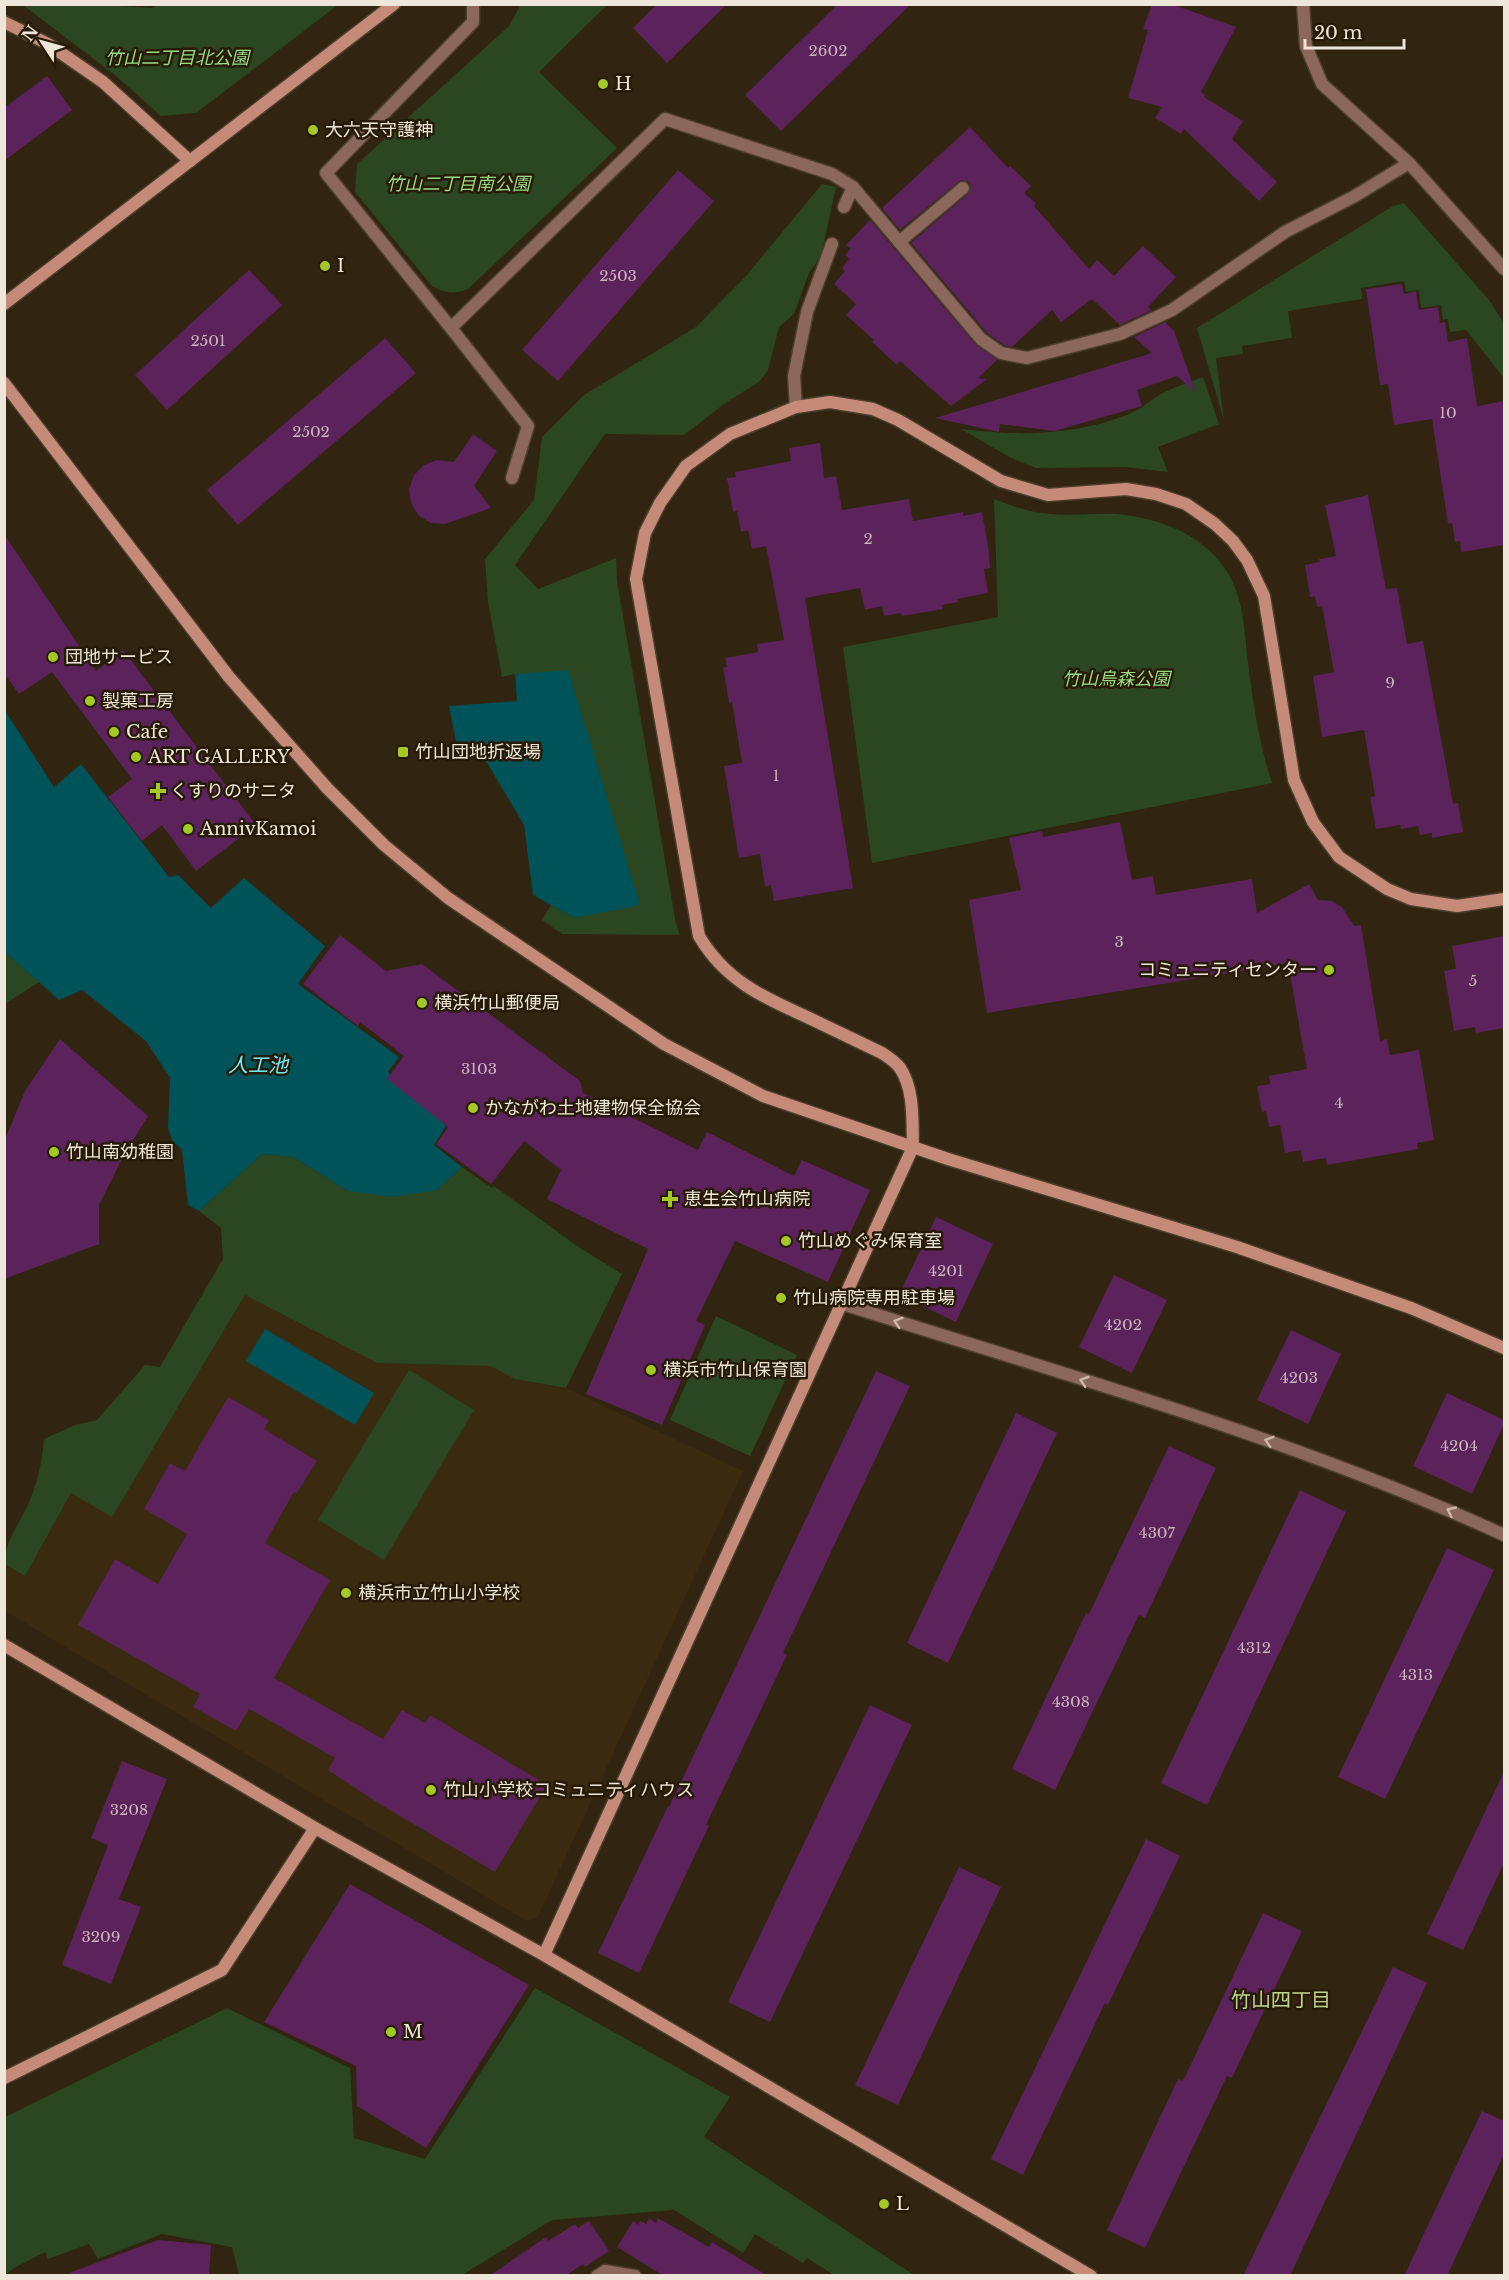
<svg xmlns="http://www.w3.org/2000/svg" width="1509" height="2280" viewBox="0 0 1509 2280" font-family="'Libre Baskerville','Noto Sans JP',serif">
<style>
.built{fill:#3a2a0f}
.green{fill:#2a4721}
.water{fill:#005358}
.building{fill:#5b225b}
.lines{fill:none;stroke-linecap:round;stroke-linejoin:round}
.street-casing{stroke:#4b3f2c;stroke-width:15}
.secondary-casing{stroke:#4b3f2c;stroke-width:15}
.street{stroke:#8c675b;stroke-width:12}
.secondary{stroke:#c68b78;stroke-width:12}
.oneway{stroke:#ccbaad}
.poi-dot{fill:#a4c825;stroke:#271a07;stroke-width:2}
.labels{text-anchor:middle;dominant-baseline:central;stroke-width:5;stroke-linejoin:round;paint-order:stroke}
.number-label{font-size:15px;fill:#c9b5ba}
.park-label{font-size:18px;font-style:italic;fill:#95dc7f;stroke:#271a07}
.poi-label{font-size:18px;fill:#eee6d9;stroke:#271a07;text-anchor:start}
.water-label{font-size:20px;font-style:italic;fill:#6ceef8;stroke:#271a07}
.neighbourhood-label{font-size:20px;fill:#bdd48a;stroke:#271a07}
</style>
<rect width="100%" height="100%" fill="#312410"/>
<polygon class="built" points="245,1295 377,1363 490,1366 515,1379 566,1388 743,1471 538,1917 527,1921 5,1611 5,1564 25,1575 71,1492 112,1516"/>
<g class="green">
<polygon points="86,4 152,8 159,4 338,5 196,113 161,116 116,76 23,5"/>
<path d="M521,4L607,5L539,72L617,148L468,289C453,295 446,293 432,286L355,192L357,164L509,26Z"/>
<polygon points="822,184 836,187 821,256 809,273 794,314 779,327 768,370 760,381 724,404 684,435 605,434 515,565 538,589 616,558 617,581 676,924 680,935 562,934 542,920 551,905 574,918 639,904 515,674 502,677 488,602 485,559 534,500 542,437 584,395 696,327 746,276"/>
<polygon points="1404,203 1489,300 1504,323 1504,378 1466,330 1450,332 1448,319 1443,320 1441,305 1421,308 1419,290 1406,292 1404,281 1361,288 1362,299 1288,311 1292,338 1242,346 1243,354 1216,358 1224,421 1197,328 1393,206"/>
<path d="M1203,377L1219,424L1158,447L1168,472L1125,467L1036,468L1011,458L961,429C1017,436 1075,436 1129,414C1140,410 1147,403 1156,397C1170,388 1188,383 1203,377Z"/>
<path d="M994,499C1010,505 1025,511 1042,513C1072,518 1103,510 1133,516C1183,525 1227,550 1240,603C1245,625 1246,649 1249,671C1254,709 1260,746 1272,783L872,863L843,647L998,617Z"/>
<polygon points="5,952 39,982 5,1004"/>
<path d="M262,1154L293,1157L348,1191L437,1190L462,1167L492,1188L494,1186L580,1248L622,1274L566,1388L515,1379L490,1366L377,1363L245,1295L112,1517L71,1493L25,1576L5,1564C4,1543 18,1526 27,1507C37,1485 42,1463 44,1439L75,1425L97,1420L145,1365L160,1367L223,1259L221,1228L199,1211Z"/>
<polygon points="716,1316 797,1355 750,1456 670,1420"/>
<polygon points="409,1370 474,1410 384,1560 318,1520"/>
<polygon points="535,1988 730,2097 704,2137 914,2275 834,2275 807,2258 803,2263 755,2234 743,2253 674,2210 552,2220 462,2275 239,2275 232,2247 162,2234 98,2259 89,2244 48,2259 45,2252 16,2267 5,2275 5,2117 227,2008 350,2068 354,2138 425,2159"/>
</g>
<g class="water">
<polygon points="568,670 640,905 574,918 533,895 524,825 483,756 456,741 449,706 517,701 515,674"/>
<polygon points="4,709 54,787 81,764 169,877 178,875 211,908 244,878 325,946 298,984 399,1057 388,1072 449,1121 434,1145 462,1167 437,1190 392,1197 348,1191 293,1157 262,1154 199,1211 188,1205 182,1150 172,1140 168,1128 170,1078 146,1041 82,990 59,1000 5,952"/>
<polygon points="265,1329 374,1393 355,1425 246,1361"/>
</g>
<g class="building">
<polygon points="657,4 727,4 667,63 633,28"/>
<polygon points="838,4 911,4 781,131 745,95"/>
<polygon points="1152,4 1171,4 1236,27 1201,92 1205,95 1204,97 1243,121 1232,139 1277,182 1259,201 1184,129 1181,134 1155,118 1162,107 1128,98 1148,30 1143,29"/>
<polygon points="47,76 72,110 4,161 4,108"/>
<polygon points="970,127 1008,168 1010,166 1031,186 1024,193 1036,203 1034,206 1089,269 1097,260 1114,276 1143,246 1176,277 1148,307 1152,310 1120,325 1092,299 1061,322 1052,310 1012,347 1004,345 987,333 911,243 968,194 971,187 969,182 962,180 958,182 900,230 882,208"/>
<polygon points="678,170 714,201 558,381 522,350"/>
<polygon points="870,220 975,344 997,360 978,378 987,379 951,406 900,361 897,365 872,342 874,340 846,315 856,304 834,284 845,271 842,268 849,259 845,255 851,248 846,245"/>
<polygon points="249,270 282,305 167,410 135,375"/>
<polygon points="1402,284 1404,294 1416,291 1419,310 1438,307 1440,323 1445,322 1448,342 1467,338 1477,406 1504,401 1504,545 1461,552 1460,541 1455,542 1452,523 1448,524 1432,419 1394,425 1388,384 1380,385 1366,289"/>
<polygon points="1165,322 1174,331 1196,393 1177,376 1137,390 1142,406 1054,431 1000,424 999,432 935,418 1152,353 1134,337"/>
<polygon points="385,338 416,373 238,525 207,490"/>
<polygon points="473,434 497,451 474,486 491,508 445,524 431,523 418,515 411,503 409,489 414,475 424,465 437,460 454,462"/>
<polygon points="820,443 824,478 836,476 842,510 909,499 913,521 963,512 963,516 982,512 989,553 990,568 984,569 988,593 957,599 958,602 942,605 943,609 902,616 901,613 884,616 882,606 865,610 860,588 805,598 853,888 774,901 771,885 765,887 760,854 739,858 724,766 742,763 732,702 729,703 723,667 727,667 725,658 758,652 757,644 784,640 766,546 752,549 748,530 741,532 737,511 733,512 727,478 736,477 735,472 791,461 789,448"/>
<polygon points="1368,495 1386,589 1397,588 1407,644 1423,641 1453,804 1458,803 1463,832 1432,838 1432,833 1420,835 1418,826 1401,829 1400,825 1376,829 1370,797 1375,796 1364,730 1322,737 1313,676 1334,672 1322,606 1317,607 1315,596 1310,597 1305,565 1320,562 1319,559 1336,556 1325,505"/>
<polygon points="4,534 96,671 123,650 256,825 196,871 162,825 142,841 108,797 132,779 52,672 19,694 4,673"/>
<polygon points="1120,822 1132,880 1153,876 1156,895 1252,879 1257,913 1309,884 1318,900 1332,901 1342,907 1354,926 1361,925 1380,1041 1387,1039 1390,1055 1419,1050 1434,1140 1417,1143 1418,1149 1327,1165 1326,1158 1303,1162 1301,1150 1285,1153 1280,1125 1269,1127 1266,1111 1262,1112 1257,1086 1270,1084 1269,1076 1307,1069 1288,963 987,1013 969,900 1021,890 1009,838 1042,831 1043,837"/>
<polygon points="340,935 386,971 422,964 580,1081 583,1093 698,1150 707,1132 794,1176 802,1160 870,1190 828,1282 735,1241 696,1321 705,1325 662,1425 586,1394 648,1249 547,1199 561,1170 524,1141 491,1184 436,1144 448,1127 387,1079 404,1056 360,1022 358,1026 303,984"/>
<polygon points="1504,936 1504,1028 1476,1033 1475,1027 1454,1031 1444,971 1456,969 1452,946"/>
<polygon points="60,1039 148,1116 124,1155 99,1205 99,1244 4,1279 4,1142 25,1091"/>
<polygon points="936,1217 993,1244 956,1322 899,1295"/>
<polygon points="1114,1275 1167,1300 1132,1373 1079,1347"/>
<polygon points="1291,1330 1341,1354 1308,1424 1257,1400"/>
<polygon points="876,1371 910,1386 783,1653 787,1655 706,1825 709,1826 639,1973 598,1953 668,1806 669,1807"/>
<polygon points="1447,1393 1504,1420 1504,1424 1472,1494 1413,1466"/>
<polygon points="228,1397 269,1420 264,1429 317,1461 297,1493 294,1492 265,1543 330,1580 274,1678 383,1739 402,1710 425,1723 430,1715 547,1785 495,1872 378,1803 328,1770 335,1758 249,1709 236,1731 193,1707 200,1694 78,1625 115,1559 158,1584 187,1534 144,1509 170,1463 185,1471"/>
<polygon points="1016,1413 1057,1433 948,1663 907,1643"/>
<polygon points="1169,1446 1216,1468 1145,1618 1139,1615 1055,1790 1012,1769 1086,1613 1089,1614"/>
<polygon points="1300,1490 1346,1512 1207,1805 1161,1783"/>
<polygon points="1447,1548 1494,1570 1385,1799 1338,1777"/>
<polygon points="870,1705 912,1725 770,2022 728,2002"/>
<polygon points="122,1761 167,1779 119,1899 141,1907 111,1984 62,1965 108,1845 91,1838"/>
<polygon points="1504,1772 1504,1863 1463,1950 1427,1934"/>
<polygon points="1146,1839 1180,1856 1108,2005 1105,2003 1023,2175 991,2159"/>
<polygon points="959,1867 1001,1887 898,2105 855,2085"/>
<polygon points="350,1884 529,1985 426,2148 357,2106 356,2066 264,2022"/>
<polygon points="1263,1913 1302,1931 1232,2078 1227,2076 1145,2248 1107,2230 1178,2079 1183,2081"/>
<polygon points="1393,1967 1427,1983 1290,2276 1243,2276"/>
<polygon points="1482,2111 1504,2121 1504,2154 1447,2276 1404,2276"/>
<polygon points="649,2218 656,2223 658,2218 709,2247 712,2242 768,2276 664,2276 617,2247 633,2221 638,2225 640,2221 646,2224"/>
<polygon points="589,2221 609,2251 585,2267 583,2264 565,2276 489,2276 546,2237 548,2241 575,2224 578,2228"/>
<polygon points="158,2240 211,2245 209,2276 70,2276 69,2273"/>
</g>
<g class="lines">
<defs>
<g id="street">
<polyline points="473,4 473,22 326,173 451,328 665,119 832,174 853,187 981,339 1001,353 1027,358 1120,334 1172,310 1285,232 1355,196 1409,163"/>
<polyline points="1303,4 1306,46 1322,84 1409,163 1504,269"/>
<polyline points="844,207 853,187"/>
<polyline points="899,242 963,188"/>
<polyline points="451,328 528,426 512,478"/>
<polyline points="796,407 794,376 807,312 832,244"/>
<path d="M843,1304C1065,1375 1292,1438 1504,1535"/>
<polyline points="597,2276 605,2271 635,2276"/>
</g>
<g id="secondary">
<polyline points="4,22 48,44 103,82 190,161"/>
<polyline points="4,304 394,4"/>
<polyline points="4,383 229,677 327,788 384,845 448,898 664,1044 763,1096 948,1159 1237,1247 1411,1308 1504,1348"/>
<polyline points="4,1645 315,1828 544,1955 1091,2276"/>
<path d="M544,1955L913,1147C912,1123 915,1090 900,1068C896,1062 888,1057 882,1053C857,1041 832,1029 807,1017C762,997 725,980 699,936L636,579L645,533L660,503L686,466L730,434L796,407L830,402L873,409L898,420L1001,481L1048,495L1126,489L1156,494L1186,504L1215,524L1233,541L1247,560L1264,596L1294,780L1313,822L1339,857L1387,889L1411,899L1457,906L1504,899"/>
<polyline points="4,2078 222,1970 315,1828"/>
</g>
</defs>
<use href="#street" class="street-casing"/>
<use href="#secondary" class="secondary-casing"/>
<use href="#street" class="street"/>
<use href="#secondary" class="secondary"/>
</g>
<defs><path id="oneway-chevron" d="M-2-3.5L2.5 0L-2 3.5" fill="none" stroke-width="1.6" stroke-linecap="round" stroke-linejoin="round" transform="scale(1.5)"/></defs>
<g class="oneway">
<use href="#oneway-chevron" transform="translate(898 1322) rotate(-162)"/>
<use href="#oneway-chevron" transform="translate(1084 1381) rotate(-162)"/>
<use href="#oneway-chevron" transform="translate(1269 1441) rotate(-162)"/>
<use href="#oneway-chevron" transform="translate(1451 1511) rotate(-155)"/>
</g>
<g class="poi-dot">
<circle cx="603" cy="84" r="6"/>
<circle cx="313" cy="130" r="6"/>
<circle cx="325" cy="266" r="6"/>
<circle cx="53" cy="657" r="6"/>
<circle cx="90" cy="701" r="6"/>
<circle cx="114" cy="732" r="6"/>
<rect x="397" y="746" width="12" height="12" rx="3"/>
<circle cx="136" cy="757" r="6"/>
<path d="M155 782h6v6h6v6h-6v6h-6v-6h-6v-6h6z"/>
<circle cx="188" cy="829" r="6"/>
<circle cx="1329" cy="970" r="6"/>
<circle cx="422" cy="1003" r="6"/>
<circle cx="473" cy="1108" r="6"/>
<circle cx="54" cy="1152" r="6"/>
<path d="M667 1190h6v6h6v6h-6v6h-6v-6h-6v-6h6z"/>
<circle cx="786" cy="1241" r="6"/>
<circle cx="781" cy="1298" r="6"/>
<circle cx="651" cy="1370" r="6"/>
<circle cx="346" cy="1593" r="6"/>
<circle cx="431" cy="1790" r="6"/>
<circle cx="391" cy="2032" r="6"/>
<circle cx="884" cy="2204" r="6"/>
</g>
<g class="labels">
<g class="number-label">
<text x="828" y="50">2602</text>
<text x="618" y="275">2503</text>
<text x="208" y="340">2501</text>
<text x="1448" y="412">10</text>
<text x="311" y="431">2502</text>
<text x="868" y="538">2</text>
<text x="1390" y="682">9</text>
<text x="776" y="775">1</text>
<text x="1119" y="941">3</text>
<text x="1473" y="980">5</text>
<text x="479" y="1068">3103</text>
<text x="1339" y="1102">4</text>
<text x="946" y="1270">4201</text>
<text x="1123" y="1324">4202</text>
<text x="1299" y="1377">4203</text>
<text x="1459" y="1445">4204</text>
<text x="1157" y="1532">4307</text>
<text x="1254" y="1647">4312</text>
<text x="1416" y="1674">4313</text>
<text x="1071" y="1701">4308</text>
<text x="129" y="1809">3208</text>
<text x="101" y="1936">3209</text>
</g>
<g class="park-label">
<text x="177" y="58">竹山二丁目北公園</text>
<text x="458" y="184">竹山二丁目南公園</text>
<text x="1116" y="679">竹山烏森公園</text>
</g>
<g class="poi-label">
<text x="615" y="84">H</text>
<text x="325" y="130">大六天守護神</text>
<text x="337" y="266">I</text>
<text x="65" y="657">団地サービス</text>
<text x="102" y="701">製菓工房</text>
<text x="126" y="732">Cafe</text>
<text x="415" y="752">竹山団地折返場</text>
<text x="148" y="757">ART GALLERY</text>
<text x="170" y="791">くすりのサニタ</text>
<text x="200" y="829">AnnivKamoi</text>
<text x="1317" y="970" text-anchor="end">コミュニティセンター</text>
<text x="434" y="1003">横浜竹山郵便局</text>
<text x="485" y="1108">かながわ土地建物保全協会</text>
<text x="66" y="1152">竹山南幼稚園</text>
<text x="684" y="1199">恵生会竹山病院</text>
<text x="798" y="1241">竹山めぐみ保育室</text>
<text x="793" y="1298">竹山病院専用駐車場</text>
<text x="663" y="1370">横浜市竹山保育園</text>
<text x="358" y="1593">横浜市立竹山小学校</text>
<text x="443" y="1790">竹山小学校コミュニティハウス</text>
<text x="403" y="2032">M</text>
<text x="896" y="2204">L</text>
</g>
<g class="water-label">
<text x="258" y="1065">人工池</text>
</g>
<g class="neighbourhood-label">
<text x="1281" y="2000">竹山四丁目</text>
</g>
</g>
<rect width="1509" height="2280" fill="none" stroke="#eee6d9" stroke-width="12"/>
<g transform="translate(42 42) rotate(306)" stroke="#271a07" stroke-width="4.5" paint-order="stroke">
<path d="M0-4.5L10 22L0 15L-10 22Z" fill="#eee6d9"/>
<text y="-9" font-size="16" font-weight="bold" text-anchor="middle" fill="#eee6d9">N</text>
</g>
<path d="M1305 39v9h99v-9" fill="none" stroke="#eee6d9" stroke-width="3"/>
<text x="1314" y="39" font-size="18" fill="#eee6d9" stroke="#271a07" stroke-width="4.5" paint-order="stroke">20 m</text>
</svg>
